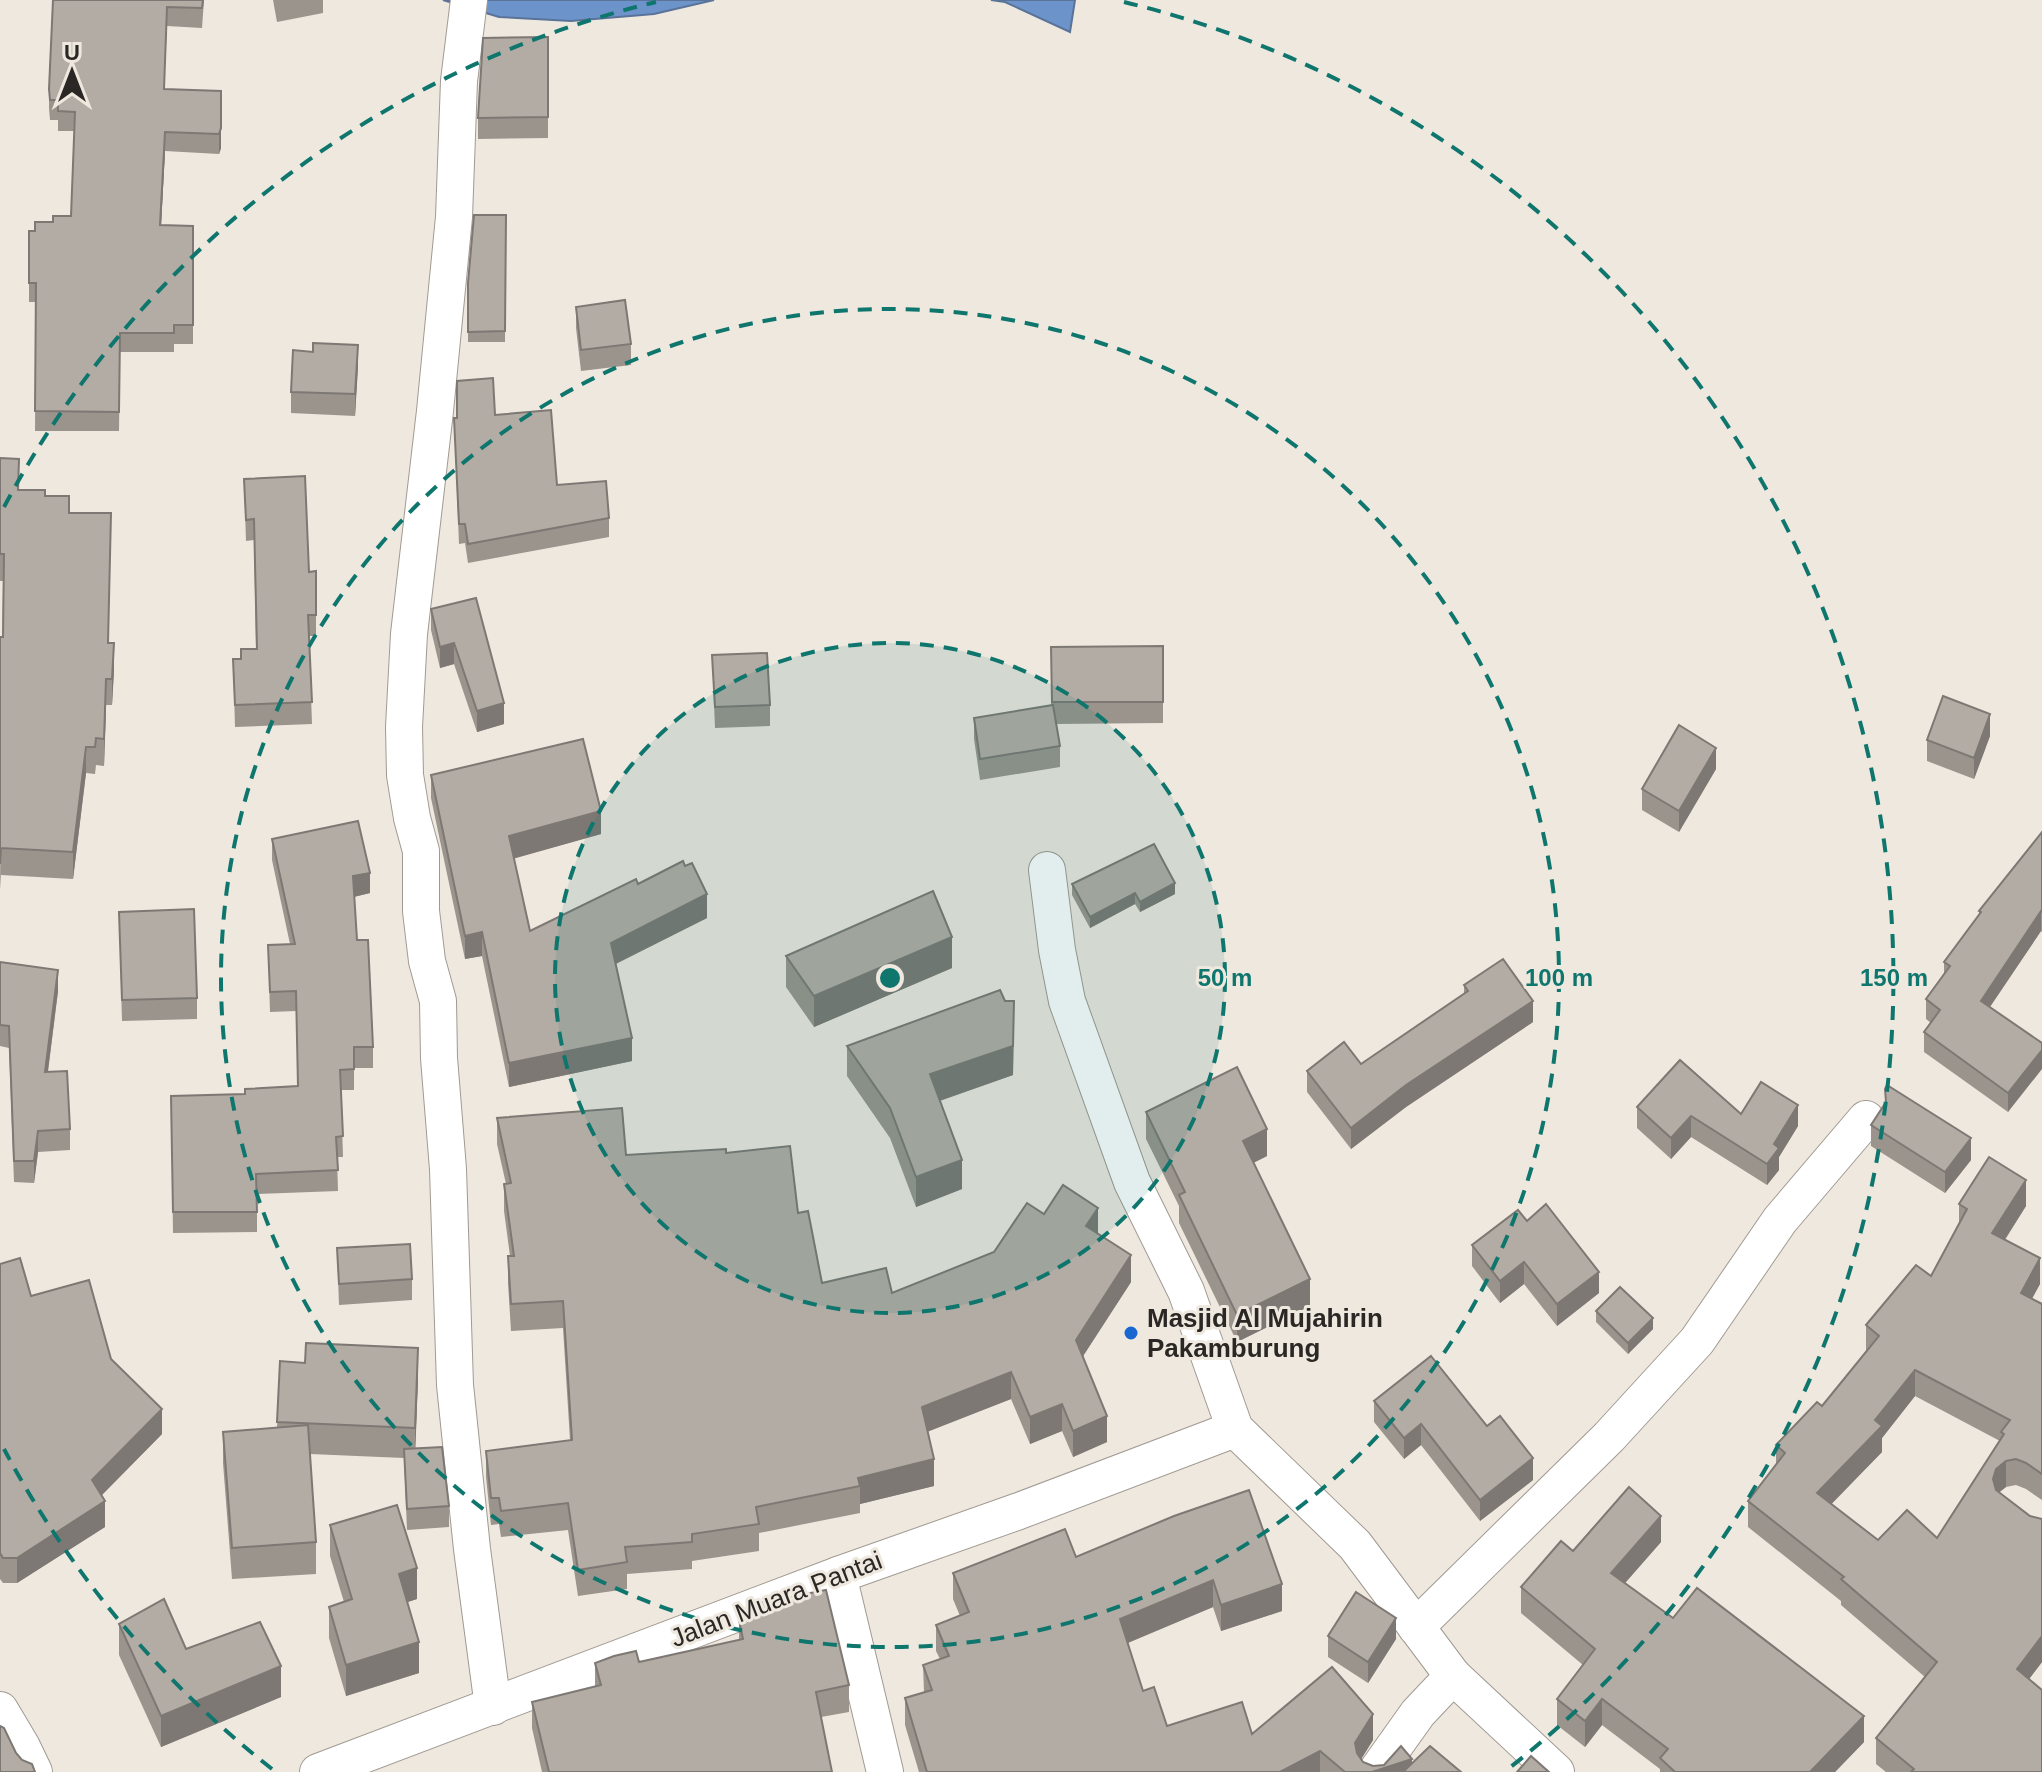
<svg xmlns="http://www.w3.org/2000/svg" width="2042" height="1772" viewBox="0 0 2042 1772" font-family="Helvetica,sans-serif">
<style>
.water{fill:#6d93cb;stroke:#597399;stroke-width:2}
.lines{fill:none;stroke-linecap:round;stroke-linejoin:round}
.minor-casing{stroke:#a19a92;stroke-width:38}
.minor{stroke:#fff;stroke-width:36}
.wall{fill:#9a948d;fill-rule:evenodd}
.shaded-wall{fill:#7d7873}
.building{fill:#b3aca4;stroke:#7d7873;stroke-width:2;fill-rule:evenodd}
.ring{fill:none;stroke:#0f766e;stroke-width:4;stroke-dasharray:14 10}
.poi-dot{fill:#1766d1;stroke:#eee8df;stroke-width:3}
.labels{text-anchor:middle;dominant-baseline:central;stroke-width:6;stroke-linejoin:round;paint-order:stroke}
.poi-label{font-size:26px;font-weight:bold;fill:#2a2724;stroke:#eee8df;text-anchor:start}
.street-label{font-size:26px;fill:#2a2724;stroke:#eee8df}
.centre{fill:#0f766e;stroke:#eee8df;stroke-width:4}
.ring-label{font-size:24px;text-anchor:middle;font-weight:bold;fill:#0f766e;stroke:#eee8df;stroke-width:6;stroke-linejoin:round;paint-order:stroke}
</style>
<rect width="100%" height="100%" fill="#eee8df"/>
<g class="water">
<polygon points="443,0 714,0 654,14 571,21 499,17"/>
<polygon points="991,0 1075,0 1070,32 1005,2"/>
</g>
<g class="lines">
<defs>
<g id="minor">
<polyline points="469,0 459,81 454,217 435,411 409,634 404,727 405,775 412,818 421,851 421,911 427,961 438,1001 439,1058 448,1169 455,1385 472,1549 493,1707"/>
<polyline points="1047,870 1057,950 1067,1001 1132,1182 1186,1291 1235,1429 1355,1545 1453,1676 1418,1713 1376,1772"/>
<polyline points="838,1575 885,1772"/>
<polyline points="1416,1627 1609,1437 1697,1341 1780,1220 1866,1119"/>
<polyline points="1453,1676 1556,1772"/>
<polyline points="0,1710 22,1747 34,1772"/>
<polyline points="318,1772 838,1575 1019,1511 1235,1429"/>
</g>
</defs>
<use href="#minor" class="minor-casing"/>
<use href="#minor" class="minor"/>
</g>
<g class="wall">
<polygon points="53,0 204,0 202,28 167,26 164,89 221,91 221,148 219,154 165,151 161,226 193,226 193,344 174,344 174,352 120,352 119,431 35,431 36,302 29,302 29,231 35,231 53,222 71,216 75,131 58,131 58,120 50,120 49,108 49,89"/>
<polygon points="273,0 323,0 323,13 277,22"/>
<polygon points="548,37 548,138 478,139 478,118"/>
<polygon points="506,215 505,342 468,342 468,283"/>
<polygon points="576,307 631,344 631,365 581,371 576,328"/>
<polygon points="358,366 355,416 291,413 291,392"/>
<polygon points="495,415 557,485 609,518 609,537 468,563 465,543 459,544 454,418"/>
<polygon points="0,458 19,490 45,496 69,513 109,643 114,670 112,705 106,705 104,766 96,765 95,774 86,773 73,879 1,875 0,890 3,581 0,581"/>
<polygon points="244,479 309,572 316,571 316,636 309,636 312,724 235,727 233,659 241,659 256,649 254,540 246,541"/>
<polygon points="476,598 504,724 477,732 454,664 440,668 431,630 431,609"/>
<polygon points="1163,646 1163,723 1056,724 1060,746 1060,767 980,780 974,739 974,718 1051,706 1051,647"/>
<polygon points="712,655 770,705 770,726 715,728"/>
<polygon points="1990,736 1974,779 1927,761 1927,740"/>
<polygon points="1716,769 1679,832 1642,810 1642,789"/>
<polygon points="431,775 601,834 514,858 530,931 638,884 707,918 616,964 632,1061 509,1087 482,956 465,959 431,798"/>
<polygon points="2042,832 2042,932 2041,931 1990,1007 2042,1043 2008,1112 1924,1052 1924,1032 1931,1023 1926,1019 1926,999 1944,974 1944,962 1979,915 1979,911"/>
<polygon points="272,839 370,893 354,897 357,940 373,1047 373,1068 354,1068 354,1090 341,1090 343,1157 337,1157 338,1191 257,1194 257,1232 173,1233 171,1096 245,1094 298,1086 296,1011 270,1012 268,945 290,944 272,860"/>
<polygon points="1072,884 1175,894 1140,912 1135,904 1090,928 1072,895"/>
<polygon points="119,912 197,998 197,1019 122,1021"/>
<polygon points="786,956 952,968 814,1027 786,987"/>
<polygon points="0,962 58,991 48,1072 70,1129 70,1150 38,1152 34,1183 14,1182 9,1048 0,1046"/>
<polygon points="1464,985 1533,1022 1406,1107 1351,1149 1307,1092 1307,1071 1361,1064 1464,994"/>
<polygon points="1014,1031 1013,1075 940,1101 962,1189 916,1207 890,1138 847,1076 847,1046"/>
<polygon points="1885,1089 1971,1160 1945,1193 1871,1146 1871,1125 1885,1105"/>
<polygon points="1637,1107 1798,1126 1779,1157 1779,1170 1767,1185 1691,1137 1671,1159 1637,1128"/>
<polygon points="1146,1112 1267,1156 1253,1163 1310,1306 1237,1342 1179,1223 1179,1206 1146,1139"/>
<polygon points="497,1118 626,1155 726,1153 798,1213 822,1283 892,1293 994,1252 1044,1214 1098,1233 1131,1282 1083,1356 1107,1442 1073,1457 1062,1431 1030,1444 1011,1399 928,1431 934,1486 860,1504 860,1513 759,1533 759,1551 692,1561 692,1569 627,1574 627,1589 578,1596 568,1530 501,1537 499,1524 491,1525 486,1477 486,1451 570,1440 563,1328 511,1331 508,1283 508,1256 510,1256 504,1211 504,1184 506,1184 497,1144"/>
<path d="M1959,1204L2026,1206L2005,1240L2040,1284L2032,1298L2042,1304V1500L2026,1489L2016,1485L2006,1487L1999,1492L2030,1516L2042,1519V1662L2029,1679L2042,1772H1886L1876,1764V1738L1925,1677L1841,1605V1601L1748,1527V1501L1776,1465V1445L1822,1406L1866,1351V1325L1931,1276L1959,1224ZM1915,1396L2000,1441L1937,1538L1878,1540L1831,1504L1882,1452V1438Z"/>
<polygon points="1527,1221 1599,1293 1557,1326 1524,1284 1500,1303 1472,1266 1472,1245"/>
<polygon points="337,1248 412,1279 412,1300 339,1305"/>
<polygon points="0,1264 31,1296 111,1359 162,1434 102,1495 105,1527 17,1583 3,1583 0,1579"/>
<polygon points="1596,1311 1653,1329 1628,1354 1596,1322"/>
<polygon points="280,1361 418,1379 415,1448 449,1506 449,1527 407,1530 404,1458 310,1454 316,1542 316,1574 232,1579 223,1463 223,1432 277,1428"/>
<polygon points="1374,1401 1487,1426 1533,1480 1480,1521 1421,1445 1404,1459 1374,1422"/>
<polygon points="1174,1516 1282,1611 1221,1631 1213,1607 1128,1643 1143,1691 1167,1726 1252,1734 1373,1740 1361,1759 1363,1762 1373,1766 1412,1763 1461,1772 919,1772 905,1725 905,1698 924,1692 923,1665 940,1659 936,1651 936,1625 960,1616 953,1599 953,1573 1076,1557"/>
<polygon points="330,1525 417,1599 407,1602 419,1673 346,1696 329,1638 329,1607 344,1602 330,1556"/>
<polygon points="1661,1542 1625,1583 1673,1618 1864,1742 1835,1772 1660,1772 1660,1769 1602,1725 1585,1747 1557,1725 1557,1699 1583,1665 1521,1613 1521,1587 1573,1551"/>
<polygon points="759,1603 849,1685 849,1712 821,1717 832,1772 542,1772 532,1728 532,1702 595,1687 595,1663 639,1662 739,1640 739,1620 759,1616"/>
<polygon points="119,1624 281,1697 161,1747 119,1655"/>
<polygon points="1328,1636 1396,1639 1368,1683 1328,1657"/>
</g>
<g class="shaded-wall">
<polygon points="221,128 221,148 219,154 219,134"/>
<polygon points="165,132 165,151 160,245 160,225"/>
<polygon points="358,345 358,366 355,416 355,394"/>
<polygon points="114,643 114,670 112,705 112,679"/>
<polygon points="454,643 454,664 440,668 440,647"/>
<polygon points="106,679 106,705 104,766 104,739"/>
<polygon points="504,703 504,724 477,732 477,711"/>
<polygon points="1990,714 1990,736 1974,779 1974,758"/>
<polygon points="86,747 86,773 73,879 73,852"/>
<polygon points="1716,748 1716,769 1679,832 1679,811"/>
<polygon points="601,811 601,834 509,860 509,836"/>
<polygon points="370,873 370,893 353,897 353,876"/>
<polygon points="1175,883 1175,894 1140,912 1140,902"/>
<polygon points="1135,893 1135,904 1090,928 1090,917"/>
<polygon points="707,894 707,918 611,966 611,943"/>
<polygon points="2041,911 2041,931 1981,1020 1981,1001"/>
<polygon points="482,932 482,956 465,959 465,936"/>
<polygon points="952,937 952,968 814,1027 814,996"/>
<polygon points="58,970 58,991 45,1093 45,1072"/>
<polygon points="1014,1001 1013,1075 930,1104 930,1074"/>
<polygon points="1533,1001 1533,1022 1406,1107 1351,1149 1351,1128 1406,1085"/>
<polygon points="632,1038 632,1061 509,1087 509,1063"/>
<polygon points="2042,1050 2042,1069 2008,1112 2008,1093"/>
<polygon points="1798,1105 1798,1126 1779,1157 1779,1170 1767,1185 1767,1164 1774,1144"/>
<polygon points="1691,1116 1691,1137 1671,1159 1671,1138"/>
<polygon points="1267,1129 1267,1156 1243,1168 1243,1141"/>
<polygon points="38,1131 38,1152 34,1183 34,1161"/>
<polygon points="1971,1138 1971,1160 1945,1193 1945,1172"/>
<polygon points="962,1160 962,1189 916,1207 916,1177"/>
<polygon points="2026,1180 2026,1206 1992,1259 1992,1233"/>
<polygon points="1098,1208 1098,1234 1086,1226"/>
<polygon points="1131,1255 1131,1282 1076,1367 1076,1340"/>
<polygon points="2040,1258 2040,1284 2021,1319 2021,1293"/>
<polygon points="1524,1262 1524,1284 1500,1303 1500,1281"/>
<polygon points="1599,1272 1599,1293 1557,1326 1557,1304"/>
<polygon points="1310,1279 1310,1306 1237,1342 1237,1315"/>
<polygon points="1653,1318 1653,1329 1628,1354 1628,1343"/>
<polygon points="418,1348 418,1379 415,1459 415,1428"/>
<polygon points="1915,1370 1915,1396 1882,1438 1882,1452 1817,1519 1817,1493"/>
<polygon points="1011,1372 1011,1399 922,1434 922,1407"/>
<polygon points="1062,1404 1062,1431 1030,1444 1030,1417"/>
<polygon points="162,1409 162,1434 92,1505 92,1480"/>
<polygon points="1107,1416 1107,1442 1073,1457 1073,1431"/>
<polygon points="1421,1424 1421,1445 1404,1459 1404,1438"/>
<polygon points="1533,1458 1533,1480 1480,1521 1480,1500"/>
<polygon points="934,1459 934,1486 860,1504 860,1486 858,1478"/>
<polygon points="2006,1461 2006,1487 1996,1495 1993,1479 1996,1469"/>
<polygon points="105,1501 105,1527 17,1583 17,1558"/>
<polygon points="1661,1516 1661,1542 1611,1599 1611,1573"/>
<polygon points="417,1568 417,1599 399,1605 399,1574"/>
<polygon points="1213,1580 1213,1607 1120,1646 1120,1619"/>
<polygon points="1282,1584 1282,1611 1221,1631 1221,1605"/>
<polygon points="1396,1618 1396,1639 1368,1683 1368,1662"/>
<polygon points="2042,1636 2042,1662 2017,1695 2017,1669"/>
<polygon points="419,1642 419,1673 346,1696 346,1665"/>
<polygon points="281,1666 281,1697 161,1747 161,1716"/>
<polygon points="1602,1699 1602,1725 1585,1747 1585,1721"/>
<polygon points="1373,1714 1373,1740 1355,1769 1355,1743"/>
<polygon points="1864,1716 1864,1742 1835,1772 1810,1772"/>
<polygon points="1320,1751 1320,1772 1280,1772"/>
<polygon points="1412,1759 1412,1772 1372,1772"/>
</g>
<g class="building">
<polygon points="53,0 203,0 202,8 167,7 164,89 221,91 221,128 219,134 165,132 160,225 193,226 193,325 174,325 174,333 120,333 119,412 35,411 36,283 29,283 29,231 35,231 35,222 53,222 53,216 71,216 75,112 58,111 58,100 50,100 49,89"/>
<polygon points="548,37 548,117 478,118 483,38"/>
<polygon points="474,215 506,215 505,331 468,332 468,283"/>
<polygon points="625,300 631,344 581,350 576,307"/>
<polygon points="313,343 358,345 355,394 291,392 293,350 313,352"/>
<polygon points="493,378 495,415 551,410 557,485 606,481 609,518 468,544 465,524 459,524 454,418 457,418 457,381"/>
<polygon points="0,458 19,459 18,490 45,490 45,496 69,496 69,513 111,513 108,643 114,643 112,679 106,679 104,739 96,738 95,747 86,747 73,852 1,848 0,864 0,637 3,637 4,554 0,554"/>
<polygon points="305,476 309,572 316,571 316,615 308,615 312,702 235,705 233,659 241,659 241,649 257,649 254,519 246,520 244,479"/>
<polygon points="476,598 504,703 477,711 454,643 440,647 431,609"/>
<polygon points="1163,646 1163,702 1052,702 1051,647"/>
<polygon points="767,653 770,705 715,707 712,655"/>
<polygon points="1943,696 1990,714 1974,758 1927,740"/>
<polygon points="1053,705 1060,746 980,759 974,718"/>
<polygon points="1679,725 1716,748 1679,811 1642,789"/>
<polygon points="583,739 601,811 509,836 530,931 636,879 638,884 683,861 685,866 692,863 707,894 611,943 632,1038 509,1063 482,932 465,936 431,775"/>
<polygon points="358,821 370,873 353,876 357,940 368,940 373,1047 354,1047 354,1069 340,1070 343,1136 336,1137 338,1170 256,1174 257,1212 173,1212 171,1096 245,1094 245,1089 298,1086 296,991 270,992 268,945 295,944 272,839"/>
<polygon points="2042,832 2042,912 2041,911 1981,1001 2042,1043 2042,1050 2008,1093 1924,1032 1940,1010 1926,999 1950,966 1944,962 1981,912 1979,911"/>
<polygon points="1154,844 1175,883 1140,902 1135,893 1090,917 1072,884"/>
<polygon points="933,891 952,937 814,996 786,956"/>
<polygon points="194,909 197,998 122,1000 119,912"/>
<polygon points="1503,959 1533,1001 1406,1085 1351,1128 1307,1071 1344,1042 1361,1064 1468,991 1464,985"/>
<polygon points="0,962 58,970 45,1072 67,1071 70,1129 38,1131 34,1161 14,1161 9,1026 0,1025"/>
<polygon points="1000,990 1005,1001 1014,1001 1013,1046 930,1074 962,1160 916,1177 890,1108 847,1046"/>
<polygon points="1680,1060 1741,1114 1761,1082 1798,1105 1774,1144 1779,1148 1767,1164 1691,1116 1671,1138 1637,1107"/>
<polygon points="1237,1067 1267,1129 1243,1141 1310,1279 1237,1315 1179,1195 1185,1192 1146,1112"/>
<polygon points="1887,1085 1971,1138 1945,1172 1871,1125 1886,1102 1885,1089"/>
<polygon points="622,1108 626,1155 726,1149 726,1153 790,1146 798,1213 808,1211 822,1283 886,1268 892,1293 994,1252 1027,1203 1044,1214 1063,1185 1098,1208 1086,1226 1131,1255 1076,1340 1107,1416 1073,1431 1062,1404 1030,1417 1011,1372 922,1407 934,1459 858,1478 860,1486 756,1507 759,1524 692,1534 692,1542 625,1547 627,1562 578,1570 568,1503 501,1511 499,1498 491,1498 486,1451 572,1440 563,1301 511,1304 508,1256 514,1256 504,1184 511,1183 497,1118"/>
<path d="M1989,1157L2026,1180L1992,1233L2040,1258L2021,1293L2042,1304V1474L2026,1463L2016,1459L2006,1461L1996,1469L1993,1479L1996,1490L2030,1516L2042,1519V1636L2017,1669L2042,1690V1772H1911L1914,1769L1876,1738L1937,1662L1841,1579L1844,1577L1748,1501L1785,1453L1776,1445L1817,1402L1822,1406L1879,1336L1866,1325L1916,1265L1931,1276L1967,1209L1959,1204ZM1915,1370L2010,1420L2001,1432L2004,1434L1937,1538L1907,1510L1878,1540L1817,1493L1882,1426L1875,1420Z"/>
<polygon points="1546,1204 1599,1272 1557,1304 1524,1262 1500,1281 1472,1245 1518,1210 1527,1221"/>
<polygon points="410,1244 412,1279 339,1284 337,1248"/>
<polygon points="20,1258 31,1296 89,1280 111,1359 162,1409 92,1480 105,1501 17,1558 3,1558 0,1553 0,1264"/>
<polygon points="1620,1287 1653,1318 1628,1343 1596,1311"/>
<polygon points="306,1343 418,1348 415,1428 277,1422 280,1361 305,1363"/>
<polygon points="1431,1356 1487,1426 1500,1416 1533,1458 1480,1500 1421,1424 1404,1438 1374,1401"/>
<polygon points="308,1425 316,1542 232,1548 223,1432"/>
<polygon points="442,1447 449,1506 407,1509 404,1449"/>
<polygon points="1629,1487 1661,1516 1611,1573 1673,1618 1697,1588 1864,1716 1810,1772 1675,1772 1660,1758 1668,1749 1602,1699 1585,1721 1557,1699 1595,1649 1521,1587 1561,1541 1573,1551"/>
<polygon points="1249,1490 1282,1584 1221,1605 1213,1580 1120,1619 1143,1691 1154,1687 1167,1726 1242,1702 1252,1734 1332,1667 1373,1714 1355,1743 1357,1753 1363,1762 1373,1766 1384,1765 1401,1746 1412,1759 1372,1772 1345,1772 1320,1751 1280,1772 927,1772 905,1698 932,1690 923,1665 949,1656 936,1625 969,1612 953,1573 1065,1529 1076,1557 1174,1516"/>
<polygon points="397,1505 417,1568 399,1574 419,1642 346,1665 329,1607 352,1599 330,1525"/>
<polygon points="826,1590 849,1685 816,1692 832,1772 549,1772 532,1702 601,1685 595,1663 614,1656 636,1651 639,1662 743,1639 739,1620 762,1615 759,1603"/>
<polygon points="1356,1592 1396,1618 1368,1662 1328,1636"/>
<polygon points="164,1599 186,1649 260,1622 281,1666 161,1716 119,1624"/>
<polygon points="0,1726 4,1728 16,1753 22,1760 32,1764 35,1772 0,1772"/>
<polygon points="1430,1746 1461,1772 1403,1772"/>
<polygon points="1531,1756 1549,1772 1517,1772"/>
</g>
<circle cx="890" cy="978" r="335" fill="#0f766e" fill-opacity=".12"/>
<g class="ring">
<circle cx="890" cy="978" r="335"/>
<circle cx="890" cy="978" r="669"/>
<path d="M272 1769A1004 1004 0 0 1 4 1449M4 507A1004 1004 0 0 1 656 2M1124 2A1004 1004 0 0 1 1508 1769"/>
</g>
<circle class="poi-dot" cx="1131" cy="1333" r="8"/>
<g class="labels">
<g class="poi-label">
<text x="1147" y="1318">Masjid Al Mujahirin<tspan x="1147" dy="30">Pakamburung</tspan></text>
</g>
<g class="street-label">
<text transform="translate(776 1599) rotate(-21)">Jalan Muara Pantai</text>
</g>
</g>
<circle cx="890" cy="978" r="12" class="centre"/>
<g class="ring-label">
<text x="1225" y="986">50 m</text>
<text x="1559" y="986">100 m</text>
<text x="1894" y="986">150 m</text>
</g>
<g transform="translate(72 72)" stroke="#eee8df" stroke-width="6" paint-order="stroke">
<path d="M0-6L14 30L0 20L-14 30Z" fill="#2a2724"/>
<text y="-12" font-size="22" font-weight="bold" text-anchor="middle" fill="#2a2724">U</text>
</g>
</svg>
